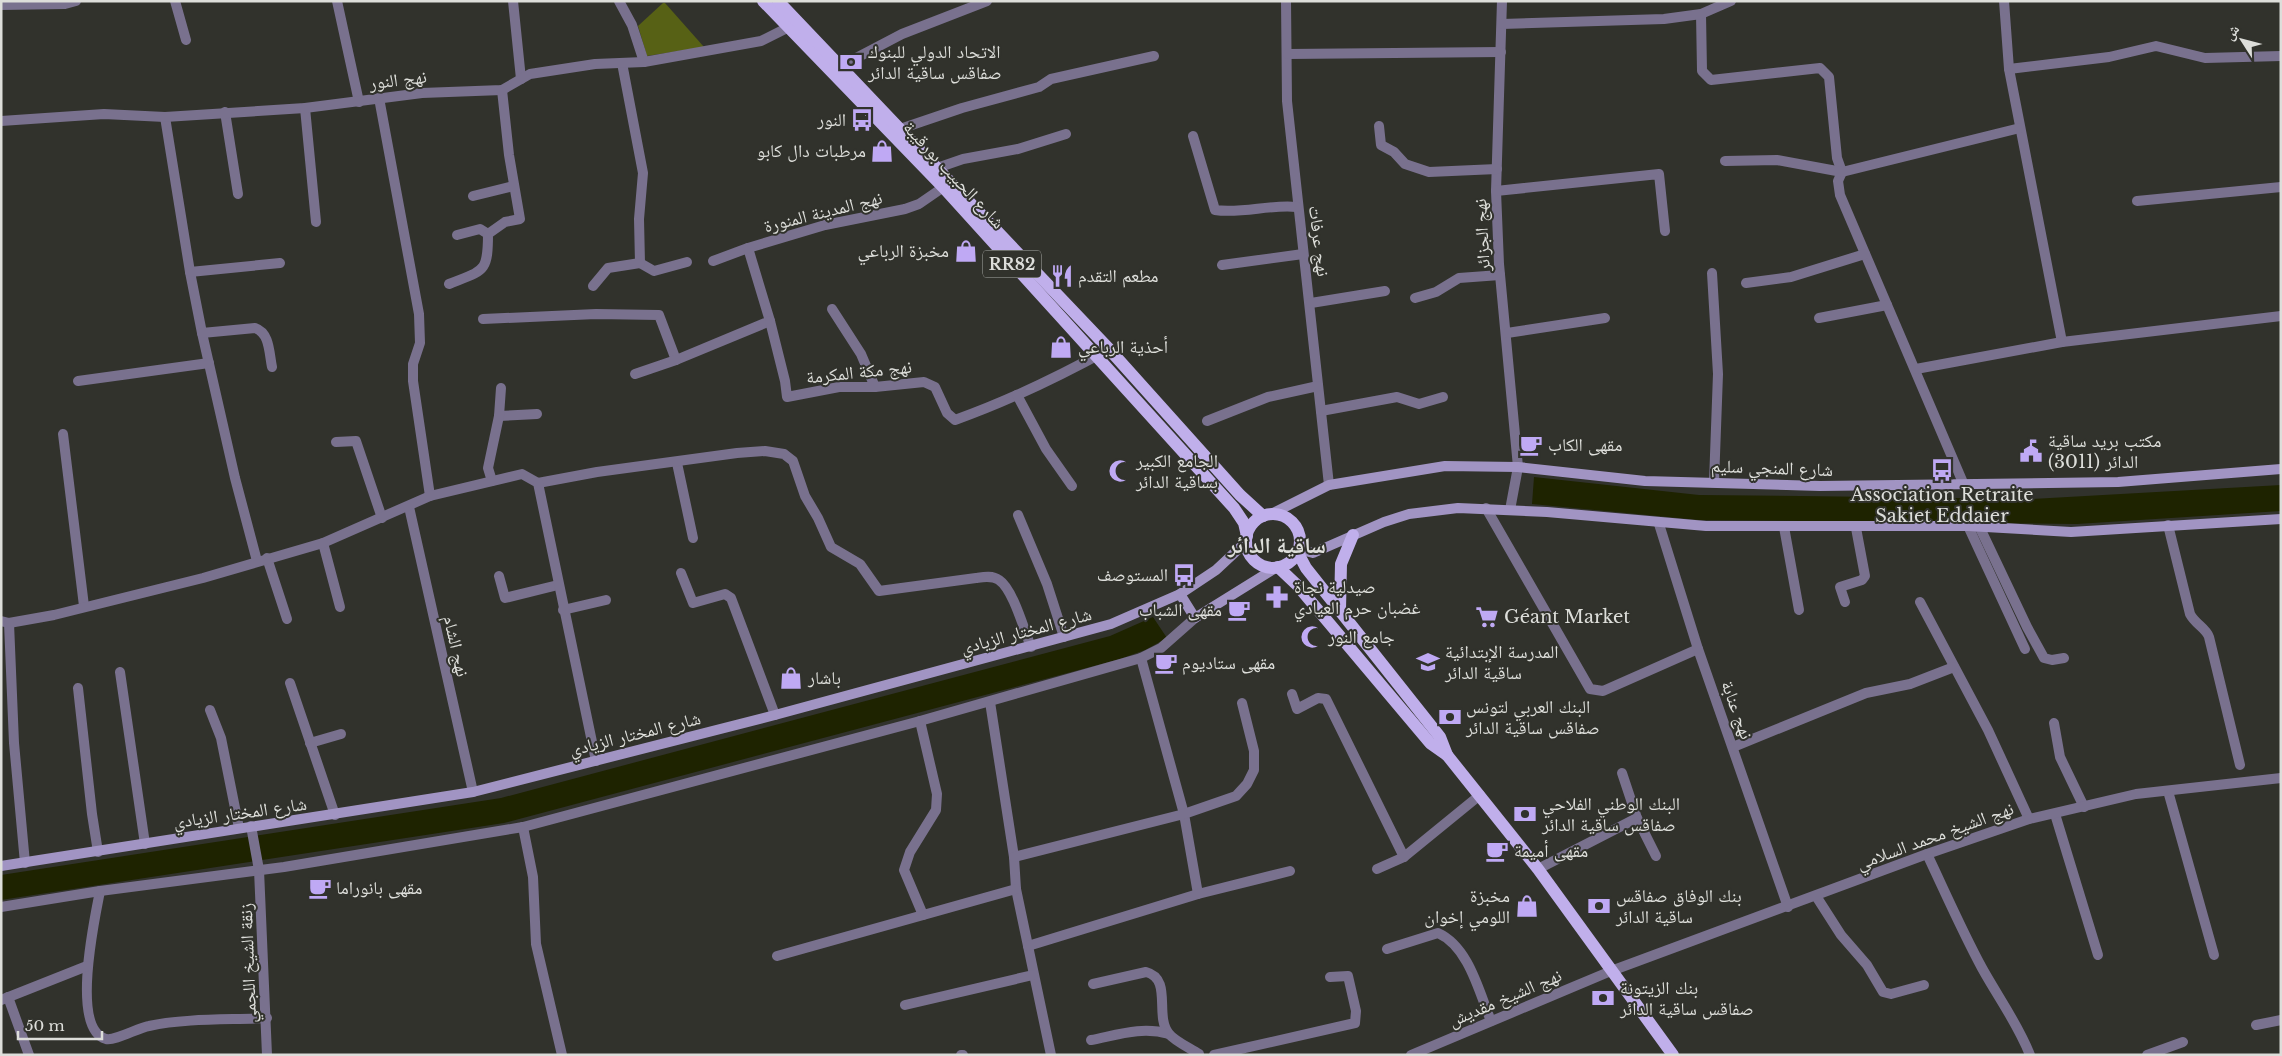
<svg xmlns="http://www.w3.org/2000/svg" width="2282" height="1056" viewBox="0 0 2282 1056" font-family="'Libre Baskerville','Noto Naskh Arabic',serif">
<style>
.green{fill:#576115}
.water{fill:#1e2300}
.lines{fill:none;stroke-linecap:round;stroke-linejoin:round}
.minor{stroke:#79718e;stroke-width:10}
.tertiary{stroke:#79718e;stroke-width:10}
.secondary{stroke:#a194c3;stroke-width:10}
.primary{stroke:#c0afeb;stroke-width:12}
.labels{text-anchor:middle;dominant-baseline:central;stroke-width:4;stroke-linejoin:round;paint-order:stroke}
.shield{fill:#31322c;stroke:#a9aaa6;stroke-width:1}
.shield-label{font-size:16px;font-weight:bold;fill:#dddeda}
.poi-label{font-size:18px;fill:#dddeda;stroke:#31322c;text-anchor:start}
.street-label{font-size:18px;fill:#dddeda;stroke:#31322c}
.district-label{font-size:22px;font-weight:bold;fill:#dddeda;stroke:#31322c}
</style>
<rect width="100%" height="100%" fill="#31322c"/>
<polygon class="green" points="663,3 665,3 704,47 647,56 638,26"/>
<g class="water">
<polygon points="1534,477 1699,495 1801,496 2030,499 2281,485 2281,511 2077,524 1699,520 1532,504"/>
<polygon points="1153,617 1167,638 1145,650 1120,659 504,823 1,900 1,875 501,798 1110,636"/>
</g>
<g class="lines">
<g class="minor">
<polyline points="175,1 186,40"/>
<polyline points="337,1 359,102"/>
<polyline points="513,1 521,79"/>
<polyline points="619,1 632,25 644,62"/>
<polyline points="1286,1 1287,101 1329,485"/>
<polyline points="1502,1 1496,191 1499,264 1518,467 1510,510"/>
<polyline points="2004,1 2009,69 2062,342"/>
<polyline points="1,5 65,4 76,1"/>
<polyline points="1701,14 1702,71 1711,80 1820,68 1829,77 1837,158 1842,172 1838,181 1840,195 1964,485"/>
<polyline points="1502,24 1664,19 1701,14 1731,1"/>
<polyline points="1288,54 1501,52"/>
<polyline points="841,66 902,34 987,1"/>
<polyline points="2009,69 2109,57 2156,46 2205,58 2281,56"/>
<polyline points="379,98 419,314 420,343 413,364 413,381 430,496"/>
<polyline points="305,108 316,222"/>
<polyline points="225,112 238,194"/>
<polyline points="165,117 190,272 202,333 235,478 257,561"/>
<polyline points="1379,126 1381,145 1394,152 1405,164 1429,172 1497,169"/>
<polyline points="900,129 962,108 1039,87 1051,79 1154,56"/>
<path d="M1193,136L1215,210C1242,214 1270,204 1297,207"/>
<polyline points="1725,161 1777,160 1842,172 2020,128"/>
<polyline points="937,168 963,159 1018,149 1066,134"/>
<polyline points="1496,191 1659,174 1665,231"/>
<polyline points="473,196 514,186"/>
<polyline points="2137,201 2281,187"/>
<polyline points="457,235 480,229 488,234"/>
<polyline points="713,261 748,248"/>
<polyline points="640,263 654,271 687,262"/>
<polyline points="1222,265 1303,254"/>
<polyline points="190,272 280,263"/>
<polyline points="1712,273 1718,374 1714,482"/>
<polyline points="1746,283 1791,277 1865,254"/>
<path d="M449,284C484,270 488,273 488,234L505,222L520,219L509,155L502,90"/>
<polyline points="593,286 608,268 640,263 639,219 643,173 622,63"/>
<polyline points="1415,298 1436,292 1459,278 1500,275"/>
<polyline points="1311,303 1385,291"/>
<polyline points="832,309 861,354 875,387"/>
<polyline points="1819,318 1887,305"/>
<polyline points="483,319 596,314 659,315 676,360 770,321 748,248 825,225 905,209 919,204 948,184"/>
<path d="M770,321L785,381L787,397L839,387H875L924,382L935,387L947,413L955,420C1008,401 1060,376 1109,349"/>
<path d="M202,333L255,328C270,333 269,353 272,367"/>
<polyline points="1507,333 1605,318"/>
<polyline points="1916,369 2062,342 2281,316"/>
<polyline points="635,374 676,360"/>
<polyline points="78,381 209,363"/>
<polyline points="1017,395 1046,449 1072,486"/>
<polyline points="1321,411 1397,397 1419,404 1443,397"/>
<polyline points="499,416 537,414"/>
<polyline points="1207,421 1268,397 1318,386"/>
<polyline points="63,434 84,606"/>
<polyline points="336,442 356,441 382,518"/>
<polyline points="677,463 693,538"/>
<polyline points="492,481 488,468 499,416 501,388"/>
<path d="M538,483L597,472L737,453L765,451L784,454L793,461L805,496L818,518L831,547L860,564L879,591L976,578C983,577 992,575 999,580C1013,589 1024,630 1031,647"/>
<polyline points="409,507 473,792"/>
<polyline points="1486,508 1590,689 1603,691 1698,649"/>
<polyline points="1018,515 1047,584 1064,637"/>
<polyline points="1659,524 1698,649 1788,907"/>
<path d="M2168,525L2190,614C2195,624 2206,628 2209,637L2240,765"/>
<polyline points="1968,526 2025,649"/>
<polyline points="1784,527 1799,610"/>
<polyline points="1980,528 2027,627 2044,658 2052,660 2064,658"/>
<polyline points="323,543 340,607"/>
<polyline points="267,558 287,619"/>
<polyline points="681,573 693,603 725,594 731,598 775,715"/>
<polyline points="499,576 505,598 558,585"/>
<polyline points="1845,602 1840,587 1862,580 1865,576 1856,528"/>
<polyline points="1920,602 1988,730 2029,819"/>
<polyline points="563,610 606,600"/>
<polyline points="1,621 9,623 54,615 203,578 323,543 430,496 522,474 538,483 596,761"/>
<polyline points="9,623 14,743 25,863"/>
<polyline points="1141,658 1184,814 1198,894"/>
<polyline points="120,672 145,844"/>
<polyline points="290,683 335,815"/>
<polyline points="78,688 92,814 98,852"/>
<polyline points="1292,694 1297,709 1318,698 1326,699 1404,857"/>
<polyline points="990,702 1014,857 1016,889 1051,1055"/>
<polyline points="210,710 221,738 239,828"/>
<polyline points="920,721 937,794 936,810 910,852 904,870 923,915"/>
<polyline points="2054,723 2060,757 2084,807"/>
<polyline points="310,743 341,734"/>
<polyline points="1733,747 1866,693 1910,684 1954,667"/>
<polyline points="1622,773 1637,818 1656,856"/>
<polyline points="2168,791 2214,955"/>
<polyline points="2055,814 2098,955"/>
<polyline points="523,827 533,877 536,944 562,1055"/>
<path d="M1927,854C1945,892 1962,931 1982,968C1998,997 2018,1024 2030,1055"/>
<polyline points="1014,857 1184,814 1236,796 1247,784 1254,770 1254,751 1242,703"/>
<polyline points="1377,869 1404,857 1480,795"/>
<polyline points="1538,869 1637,818"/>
<polyline points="259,870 267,1055"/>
<path d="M100,891C95,917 70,1029 106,1039C115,1041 138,1028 149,1026C187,1018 228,1020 267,1018"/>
<polyline points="1816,896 1841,935 1867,965 1883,992 1891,994 1924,985"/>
<polyline points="1028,946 1198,894 1290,871"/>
<path d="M1387,949L1438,933C1469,947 1479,992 1491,1021"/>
<polyline points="777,956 1016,889"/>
<path d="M1093,984L1146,972C1173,979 1154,1016 1169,1034C1176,1042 1190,1048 1199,1054"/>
<polyline points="8,997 29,1055"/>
<polyline points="1,1000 87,966"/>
<polyline points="905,1005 1033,975"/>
<polyline points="2256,1025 2281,1020"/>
<path d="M1091,1040C1117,1035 1142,1026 1169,1034"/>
<polyline points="961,1055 963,1055"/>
<polyline points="1214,1055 1355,1023 1356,1011 1348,976 1330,977"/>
<polyline points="1411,1055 1611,971 1927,854 2029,819 2136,794 2281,778"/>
<polyline points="2147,1055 2183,1042"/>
</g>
<g class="tertiary">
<polyline points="1,121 104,114 165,117 305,108 422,93 502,90 530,74 595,64 644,62 761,41 795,24"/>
<polyline points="251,826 259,870"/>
<polyline points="1,907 100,891 284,867 523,827 920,721 1141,658 1161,648 1195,618"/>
</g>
<g class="secondary">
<polyline points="1271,514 1329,485 1445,466 1518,467 1645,481 1820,486 2118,482 2281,469"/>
<polyline points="1298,549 1313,553 1384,522 1409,514 1458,508 1547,512 1706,526 1968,526 2071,532 2281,519"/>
<polyline points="1180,594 1195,618 1277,567"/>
<polyline points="1,866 473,792 775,715 1111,624 1180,594 1216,570 1246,542"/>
</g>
<g class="primary">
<polyline points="763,1 943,187 1234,508 1244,523 1247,536"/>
<polyline points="778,1 1109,349 1240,495 1263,516"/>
<circle cx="1273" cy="541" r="27"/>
<polyline points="1297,551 1306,568 1440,737 1447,755"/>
<polyline points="1278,567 1297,585 1430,743 1447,755 1538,869 1673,1055"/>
<polyline points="1340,609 1341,564 1353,535"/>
</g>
</g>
<defs>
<symbol id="bank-bare" viewBox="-9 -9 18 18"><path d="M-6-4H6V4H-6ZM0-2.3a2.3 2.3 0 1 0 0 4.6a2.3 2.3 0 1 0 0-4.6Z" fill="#bfa9f4" stroke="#31322c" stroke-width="2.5" paint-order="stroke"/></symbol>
<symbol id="bus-bare" viewBox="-9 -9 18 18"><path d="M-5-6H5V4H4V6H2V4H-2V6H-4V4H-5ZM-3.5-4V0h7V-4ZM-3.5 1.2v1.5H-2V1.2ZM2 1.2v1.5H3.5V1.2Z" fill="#bfa9f4" stroke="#31322c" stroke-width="2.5" paint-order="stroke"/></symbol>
<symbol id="shop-bare" viewBox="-9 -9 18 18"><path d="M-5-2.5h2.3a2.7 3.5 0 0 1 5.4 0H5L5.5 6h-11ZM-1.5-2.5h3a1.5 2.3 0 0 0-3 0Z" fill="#bfa9f4" stroke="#31322c" stroke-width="2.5" paint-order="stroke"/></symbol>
<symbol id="restaurant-bare" viewBox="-9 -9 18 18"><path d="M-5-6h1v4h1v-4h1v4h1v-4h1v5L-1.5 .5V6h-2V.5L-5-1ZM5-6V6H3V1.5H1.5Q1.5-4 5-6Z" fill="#bfa9f4" stroke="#31322c" stroke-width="2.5" paint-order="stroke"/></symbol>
<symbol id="cafe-bare" viewBox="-9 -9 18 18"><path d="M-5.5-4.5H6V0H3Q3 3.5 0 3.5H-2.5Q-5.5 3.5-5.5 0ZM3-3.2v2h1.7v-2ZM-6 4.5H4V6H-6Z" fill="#bfa9f4" stroke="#31322c" stroke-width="2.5" paint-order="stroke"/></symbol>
<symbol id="civic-bare" viewBox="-9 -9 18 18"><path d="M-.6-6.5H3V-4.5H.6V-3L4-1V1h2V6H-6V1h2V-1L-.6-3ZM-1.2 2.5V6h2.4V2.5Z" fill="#bfa9f4" stroke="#31322c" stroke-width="2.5" paint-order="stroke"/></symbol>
<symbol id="mosque-bare" viewBox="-9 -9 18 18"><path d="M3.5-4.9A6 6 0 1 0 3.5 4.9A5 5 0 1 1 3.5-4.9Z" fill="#bfa9f4" stroke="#31322c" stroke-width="2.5" paint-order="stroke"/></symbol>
<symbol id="pharmacy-bare" viewBox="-9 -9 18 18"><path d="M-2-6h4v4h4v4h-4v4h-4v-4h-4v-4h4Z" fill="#bfa9f4" stroke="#31322c" stroke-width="2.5" paint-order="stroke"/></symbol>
<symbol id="supermarket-bare" viewBox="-9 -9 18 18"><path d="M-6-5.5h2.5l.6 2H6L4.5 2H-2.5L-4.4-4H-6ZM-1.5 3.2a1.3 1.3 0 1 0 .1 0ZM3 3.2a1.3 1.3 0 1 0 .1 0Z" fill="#bfa9f4" stroke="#31322c" stroke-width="2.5" paint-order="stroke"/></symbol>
<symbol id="school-bare" viewBox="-9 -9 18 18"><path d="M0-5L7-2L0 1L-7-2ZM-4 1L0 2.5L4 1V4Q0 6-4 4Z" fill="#bfa9f4" stroke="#31322c" stroke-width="2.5" paint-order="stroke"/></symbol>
</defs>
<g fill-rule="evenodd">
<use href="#bank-bare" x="835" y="46" width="32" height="32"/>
<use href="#bus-bare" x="846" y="104" width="32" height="32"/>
<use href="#shop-bare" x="866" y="135" width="32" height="32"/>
<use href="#shop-bare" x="950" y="235" width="32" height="32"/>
<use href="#restaurant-bare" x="1046" y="260" width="32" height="32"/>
<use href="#shop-bare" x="1045" y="331" width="32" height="32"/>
<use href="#cafe-bare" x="1515" y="429" width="32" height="32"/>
<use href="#civic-bare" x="2015" y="435" width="32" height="32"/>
<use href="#bus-bare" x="1926" y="454" width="32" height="32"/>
<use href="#mosque-bare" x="1104" y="455" width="32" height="32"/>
<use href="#bus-bare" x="1168" y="559" width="32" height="32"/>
<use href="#pharmacy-bare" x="1261" y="581" width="32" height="32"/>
<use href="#cafe-bare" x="1223" y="594" width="32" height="32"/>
<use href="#supermarket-bare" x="1471" y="601" width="32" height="32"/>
<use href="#mosque-bare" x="1296" y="621" width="32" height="32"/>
<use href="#school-bare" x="1412" y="646" width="32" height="32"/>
<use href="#cafe-bare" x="1150" y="647" width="32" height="32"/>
<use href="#shop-bare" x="775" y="662" width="32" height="32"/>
<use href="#bank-bare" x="1434" y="701" width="32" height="32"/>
<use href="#bank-bare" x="1509" y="798" width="32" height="32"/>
<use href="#cafe-bare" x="1481" y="835" width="32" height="32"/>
<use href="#cafe-bare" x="304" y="872" width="32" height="32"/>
<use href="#shop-bare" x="1511" y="890" width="32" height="32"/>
<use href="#bank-bare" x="1583" y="890" width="32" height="32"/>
<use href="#bank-bare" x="1587" y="982" width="32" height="32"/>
</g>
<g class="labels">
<rect class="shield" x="983" y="250.5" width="58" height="27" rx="4"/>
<g class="shield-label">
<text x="1012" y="264">RR82</text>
</g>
<g class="poi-label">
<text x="868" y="52">الاتحاد الدولي للبنوك<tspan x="868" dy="21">صفاقس ساقية الدائر</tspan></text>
<text x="846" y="120" text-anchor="end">النور</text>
<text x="866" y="151" text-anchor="end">مرطبات دال كابو</text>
<text x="949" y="251" text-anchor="end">مخبزة الرباعي</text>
<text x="1078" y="276">مطعم التقدم</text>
<text x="1078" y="347">أحذية الرباعي</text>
<text x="2048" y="441">مكتب بريد ساقية<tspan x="2048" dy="21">الدائر (3011)</tspan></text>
<text x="1548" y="445">مقهى الكاب</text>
<text x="1136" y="461">الجامع الكبير<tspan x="1136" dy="21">بساقية الدائر</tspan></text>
<text x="1942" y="495" text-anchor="middle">Association Retraite<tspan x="1942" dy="21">Sakiet Eddaier</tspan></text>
<text x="1168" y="575" text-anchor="end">المستوصف</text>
<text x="1294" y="587">صيدلية نجاة<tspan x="1294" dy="21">غضبان حرم العيادي</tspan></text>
<text x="1222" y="610" text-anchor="end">مقهى الشباب</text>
<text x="1504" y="617">Géant Market</text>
<text x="1328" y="637">جامع النور</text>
<text x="1445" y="652">المدرسة الإبتدائية<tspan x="1445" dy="21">ساقية الدائر</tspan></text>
<text x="1182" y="663">مقهى ستاديوم</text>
<text x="808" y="678">باشار</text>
<text x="1466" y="707">البنك العربي لتونس<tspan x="1466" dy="21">صفاقس ساقية الدائر</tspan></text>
<text x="1542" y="804">البنك الوطني الفلاحي<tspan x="1542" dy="21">صفاقس ساقية الدائر</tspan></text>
<text x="1514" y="851">مقهى أميمة</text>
<text x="336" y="888">مقهى بانوراما</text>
<text x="1510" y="896" text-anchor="end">مخبزة<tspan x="1510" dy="21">اللومي إخوان</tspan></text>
<text x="1616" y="896">بنك الوفاق صفاقس<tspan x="1616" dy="21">ساقية الدائر</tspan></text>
<text x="1620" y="988">بنك الزيتونة<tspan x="1620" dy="21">صفاقس ساقية الدائر</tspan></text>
</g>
<g class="street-label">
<text transform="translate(398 80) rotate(-7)">نهج النور</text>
<text transform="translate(954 175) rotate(47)">شارع الحبيب بورقيبة</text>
<text transform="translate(823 212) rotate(-14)">نهج المدينة المنورة</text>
<text transform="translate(1482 235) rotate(-93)">نهج الجزائر</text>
<text transform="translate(1319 241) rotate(83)">نهج عرفات</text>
<text transform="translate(859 372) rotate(-6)">نهج مكة المكرمة</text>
<text transform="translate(1772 468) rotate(2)">شارع المنجي سليم</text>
<text transform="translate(1026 631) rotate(-15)">شارع المختار الزيادي</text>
<text transform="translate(456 646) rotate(77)">نهج الشام</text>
<text transform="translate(1737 710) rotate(70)">نهج عنابة</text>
<text transform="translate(635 734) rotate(-14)">شارع المختار الزيادي</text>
<text transform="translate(240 813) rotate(-8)">شارع المختار الزيادي</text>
<text transform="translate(1935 836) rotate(-20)">نهج الشيخ محمد السلامي</text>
<text transform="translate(248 963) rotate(-92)">زنقة الشيخ اللجمي</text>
<text transform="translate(1505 998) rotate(-23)">نهج الشيخ مقديش</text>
</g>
<g class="district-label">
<text x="1277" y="545">ساقية الدائر</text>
</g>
</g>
<rect width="2282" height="1056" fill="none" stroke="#dddeda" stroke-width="5"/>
<g transform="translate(2242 40) rotate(306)" stroke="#31322c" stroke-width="4" paint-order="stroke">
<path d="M0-4L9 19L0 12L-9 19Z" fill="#dddeda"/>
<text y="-8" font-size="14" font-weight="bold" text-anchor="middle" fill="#dddeda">ش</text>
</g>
<path d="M18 1031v8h84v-8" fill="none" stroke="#dddeda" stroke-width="2.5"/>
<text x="25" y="1031" font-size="15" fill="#dddeda" stroke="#31322c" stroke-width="4" paint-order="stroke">50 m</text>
</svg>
